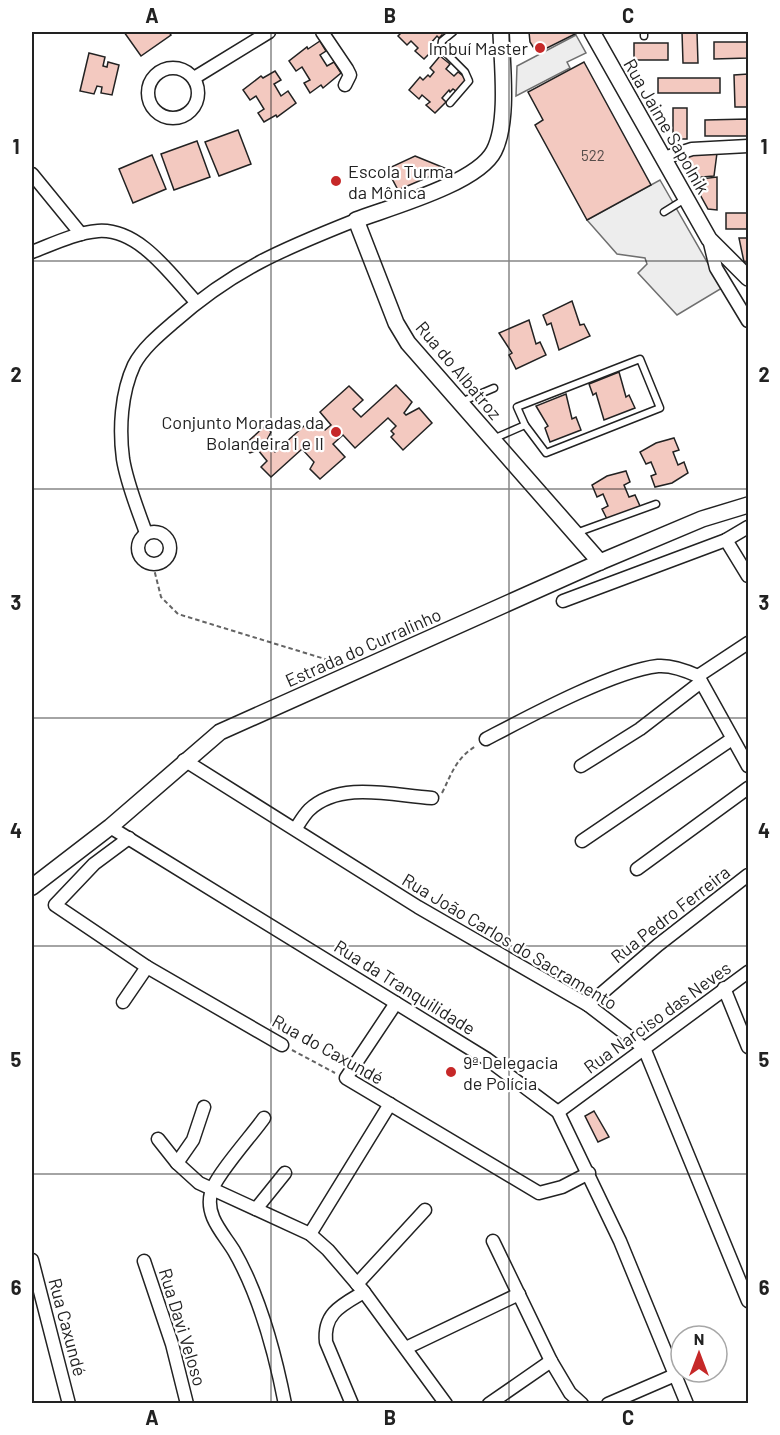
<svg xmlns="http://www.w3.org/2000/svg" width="780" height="1435" viewBox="0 0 780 1435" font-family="Barlow,sans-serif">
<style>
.parking{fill:#ededed;stroke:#6f6f6f;stroke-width:1.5}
.building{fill:#f3c9c0;stroke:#222;stroke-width:1.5}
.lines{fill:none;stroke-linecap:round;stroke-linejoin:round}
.service-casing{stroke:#222;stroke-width:9}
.minor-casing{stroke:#222;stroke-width:15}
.tertiary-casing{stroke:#222;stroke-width:18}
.path{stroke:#646464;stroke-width:2;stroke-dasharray:4.5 3;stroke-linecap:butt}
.service{stroke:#fff;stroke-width:6}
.minor{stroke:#fff;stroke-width:12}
.tertiary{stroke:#fff;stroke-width:15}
.grid{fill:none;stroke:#222;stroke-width:1.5;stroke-opacity:0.55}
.poi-dot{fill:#c62828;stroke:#fff;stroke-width:2}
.labels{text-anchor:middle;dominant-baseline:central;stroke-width:4.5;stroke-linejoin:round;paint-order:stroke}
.number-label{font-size:15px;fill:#564c4a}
.poi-label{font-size:18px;fill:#222;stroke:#fff;text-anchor:end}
.street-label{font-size:18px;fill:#222;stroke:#fff}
.neatline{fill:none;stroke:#222;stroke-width:2}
.grid-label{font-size:20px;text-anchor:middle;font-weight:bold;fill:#222}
</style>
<rect width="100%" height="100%" fill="#fff"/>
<g class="parking">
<polygon points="576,35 586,53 567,62 570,68 516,96 517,66"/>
<polygon points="660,180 722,288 677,315 638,273 647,264 645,258 617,254 587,220"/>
</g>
<g class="building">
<polygon points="124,32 169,32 171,35 141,56"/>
<polygon points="402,32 450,32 445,37 442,35 439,38 437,36 430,44 435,48 424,59 415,51 418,48 411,41 407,45 398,36"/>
<polygon points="529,32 579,32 537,53 530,42"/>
<polygon points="682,32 697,32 698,63 683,63"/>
<polygon points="320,41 326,51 320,55 327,66 334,62 341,73 323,88 321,85 310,93 304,83 310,80 302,67 296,71 289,61 307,47 308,49"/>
<polygon points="714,42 748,42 748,58 714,59"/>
<rect x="634" y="43" width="34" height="17"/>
<polygon points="89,53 105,57 103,66 107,67 108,62 119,65 112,95 101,93 102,87 97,86 94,94 80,91"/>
<polygon points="440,56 450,64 446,69 454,76 458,72 467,79 456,91 453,89 450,92 449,90 442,98 446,102 435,113 426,105 430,102 422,95 419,99 409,90 420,77 423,80 428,75 430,77 434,72 430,68"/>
<polygon points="584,62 651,185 587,220 535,125 543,120 528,92"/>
<polygon points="275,71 281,80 274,84 281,96 288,91 296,103 277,117 276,115 264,122 258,113 264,109 256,96 250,100 243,90 261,76 263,78"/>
<polygon points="748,74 748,107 735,107 734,75"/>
<rect x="658" y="78" width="62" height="15"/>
<rect x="673" y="108" width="14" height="31"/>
<polygon points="748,119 748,136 705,136 705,120"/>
<polygon points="238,130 251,164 219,176 205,142"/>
<polygon points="197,141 210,177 174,190 161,154"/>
<polygon points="693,152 717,153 714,176 690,178 685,169 686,158"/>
<polygon points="152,155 166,189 133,203 119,169"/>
<polygon points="415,156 447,169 398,190 387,169"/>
<polygon points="717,177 717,210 708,209 692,180"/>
<rect x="726" y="213" width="22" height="16"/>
<polygon points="739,238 748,238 748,262 744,262"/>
<polygon points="572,301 580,325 584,324 590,336 559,350 551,323 547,325 543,315"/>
<polygon points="529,320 536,344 540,342 546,355 516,369 509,355 512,353 499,333"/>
<polygon points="619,372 626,397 629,395 635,408 604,420 596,393 593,395 589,384"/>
<polygon points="396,385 412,402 404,413 406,415 419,408 432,423 403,450 391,437 394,434 391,431 396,426 388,418 355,448 343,435 333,444 345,457 320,479 310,469 314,462 302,449 271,477 261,467 267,461 258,450 250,453 243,446 265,426 271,432 266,442 275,452 313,418 325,430 331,425 320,412 349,386 363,400 353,409 361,417"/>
<polygon points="566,394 572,419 576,417 581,430 550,442 545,428 548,426 536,406"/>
<polygon points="674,438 679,450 673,452 678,465 684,462 688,473 672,483 655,487 651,476 656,474 651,462 646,464 640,452 656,443"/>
<polygon points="626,471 630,482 624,485 629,497 635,495 640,506 624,516 607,519 602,509 608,506 603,494 597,497 592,485 607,476"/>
<polygon points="594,1111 609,1137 598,1142 585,1116"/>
</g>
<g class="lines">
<defs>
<g id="service">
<polyline points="644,32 644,36"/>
<polyline points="450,103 469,81 465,72 441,48 442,41 453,32"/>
<polyline points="664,212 685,199"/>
<polygon points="640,359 660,408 546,453 525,425 517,407"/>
<polyline points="461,402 494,388"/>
<polyline points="493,439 525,425"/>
<polyline points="576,533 656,504"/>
</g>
<g id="minor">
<polyline points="322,32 347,69 350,75 345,85"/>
<circle cx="173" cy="93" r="25"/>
<polyline points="194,78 269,32"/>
<polyline points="664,158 692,149 748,146"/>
<polyline points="32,174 81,234"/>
<polyline points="709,239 716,268 748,321"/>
<path d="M32,252C53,244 75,233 98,231C139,228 171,275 196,302"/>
<circle cx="154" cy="548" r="16"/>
<path d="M146,533C138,510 127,484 123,459C119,429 121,393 134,365C143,348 160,334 174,322C234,269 283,249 356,220"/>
<polyline points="726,540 748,576"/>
<polyline points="563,601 726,540 748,527"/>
<polyline points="748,643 698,676 748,766"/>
<path d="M486,739C528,717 613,671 658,666C672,665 685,670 698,676"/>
<polyline points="184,760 418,907 588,1005 644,1048 748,1301"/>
<polyline points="581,766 640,729 701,682"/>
<polyline points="110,827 487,1059 558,1112 620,1241 687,1404"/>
<path d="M296,828C300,822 304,815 309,810C341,780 394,796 432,798"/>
<polyline points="129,838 94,864 55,905 147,967 282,1045"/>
<polyline points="582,841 732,739"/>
<polyline points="637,869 748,788"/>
<polyline points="724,988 748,1047"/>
<polyline points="123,1002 147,967"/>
<polyline points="396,1003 346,1078 539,1193 562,1187 589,1173"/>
<polyline points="588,1005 658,945 748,875"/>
<polyline points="558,1112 748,972"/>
<path d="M264,1118C253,1134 214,1177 211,1193C205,1216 223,1233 234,1251C260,1296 275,1353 285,1404"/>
<polyline points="158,1139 177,1163 199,1183 310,1234 328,1250 364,1292 446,1404"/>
<polyline points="177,1163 193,1140 204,1107"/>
<polyline points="256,1209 285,1173"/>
<polyline points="310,1234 390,1104"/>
<polyline points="493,1241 551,1361 570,1393 582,1404"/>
<polyline points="32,1260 69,1404"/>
<polyline points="144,1261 172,1344 187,1404"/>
<polyline points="357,1284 425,1210"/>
<polyline points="406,1348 519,1294"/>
<path d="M352,1404L326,1342C323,1313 342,1305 364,1292"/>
<polyline points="489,1404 551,1361"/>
<polyline points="608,1404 675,1375"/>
</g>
<g id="tertiary">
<path d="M501,32C502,64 509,122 494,151C478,183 391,207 356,220L396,323L408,343L600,562"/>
<polyline points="592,32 709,239 748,278"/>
<polyline points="32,887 110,827 220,732 600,562 702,519 748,505"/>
</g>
</defs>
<use href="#service" class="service-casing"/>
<use href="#minor" class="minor-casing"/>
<use href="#tertiary" class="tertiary-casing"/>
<g class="path">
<polyline points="153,565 161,597 178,614 338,663"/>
<path d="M442,793C452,773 456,758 476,746"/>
<polyline points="292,1050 335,1073"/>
</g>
<use href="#service" class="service"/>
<use href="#minor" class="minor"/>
<use href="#tertiary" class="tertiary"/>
</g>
<path class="grid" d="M271,32V1404M509,32V1404M32,261H748M32,489H748M32,718H748M32,946H748M32,1174H748"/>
<g class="poi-dot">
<circle cx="540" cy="48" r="6"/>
<circle cx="336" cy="181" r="6"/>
<circle cx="336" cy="432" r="6"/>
<circle cx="451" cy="1072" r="6"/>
</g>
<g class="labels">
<g class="number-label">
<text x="593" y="155">522</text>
</g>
<g class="poi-label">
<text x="528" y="48">Imbuí Master</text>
<text x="348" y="171" text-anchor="start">Escola Turma<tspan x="348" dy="21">da Mônica</tspan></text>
<text x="324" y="422">Conjunto Moradas da<tspan x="324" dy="21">Bolandeira I e II</tspan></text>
<text x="463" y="1062" text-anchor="start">9ª Delegacia<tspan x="463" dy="21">de Polícia</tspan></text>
</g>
<g class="street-label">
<text transform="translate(667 126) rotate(60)">Rua Jaime Sapolnik</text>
<text transform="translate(459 370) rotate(50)">Rua do Albatroz</text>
<text transform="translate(363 647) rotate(-24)">Estrada do Curralinho</text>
<text transform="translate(670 914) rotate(-38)">Rua Pedro Ferreira</text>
<text transform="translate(510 941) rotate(31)">Rua João Carlos do Sacramento</text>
<text transform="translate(405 987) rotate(32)">Rua da Tranquilidade</text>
<text transform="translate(657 1017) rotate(-36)">Rua Narciso das Neves</text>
<text transform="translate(328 1049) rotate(29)">Rua do Caxundé</text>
<text transform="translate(68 1327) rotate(75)">Rua Caxundé</text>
<text transform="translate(183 1327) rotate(73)">Rua Davi Veloso</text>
</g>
</g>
<rect width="780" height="1435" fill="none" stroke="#ffffff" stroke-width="66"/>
<g transform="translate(699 1354)"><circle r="28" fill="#ffffff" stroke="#a7a7a7" stroke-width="1.5"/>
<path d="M0-4.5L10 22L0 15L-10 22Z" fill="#c62828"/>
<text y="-9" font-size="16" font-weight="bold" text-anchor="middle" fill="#222222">N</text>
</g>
<rect x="33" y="33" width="714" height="1369" class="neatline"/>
<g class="grid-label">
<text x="152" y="23">A</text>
<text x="390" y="23">B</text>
<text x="628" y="23">C</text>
<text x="16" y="154">1</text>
<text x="764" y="154">1</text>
<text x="16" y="382">2</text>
<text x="764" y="382">2</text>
<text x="16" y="610">3</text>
<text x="764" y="610">3</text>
<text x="16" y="838">4</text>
<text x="764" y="838">4</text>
<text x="16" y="1067">5</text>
<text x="764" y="1067">5</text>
<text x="16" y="1295">6</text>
<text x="764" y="1295">6</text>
<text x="152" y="1425">A</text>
<text x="390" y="1425">B</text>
<text x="628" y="1425">C</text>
</g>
</svg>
